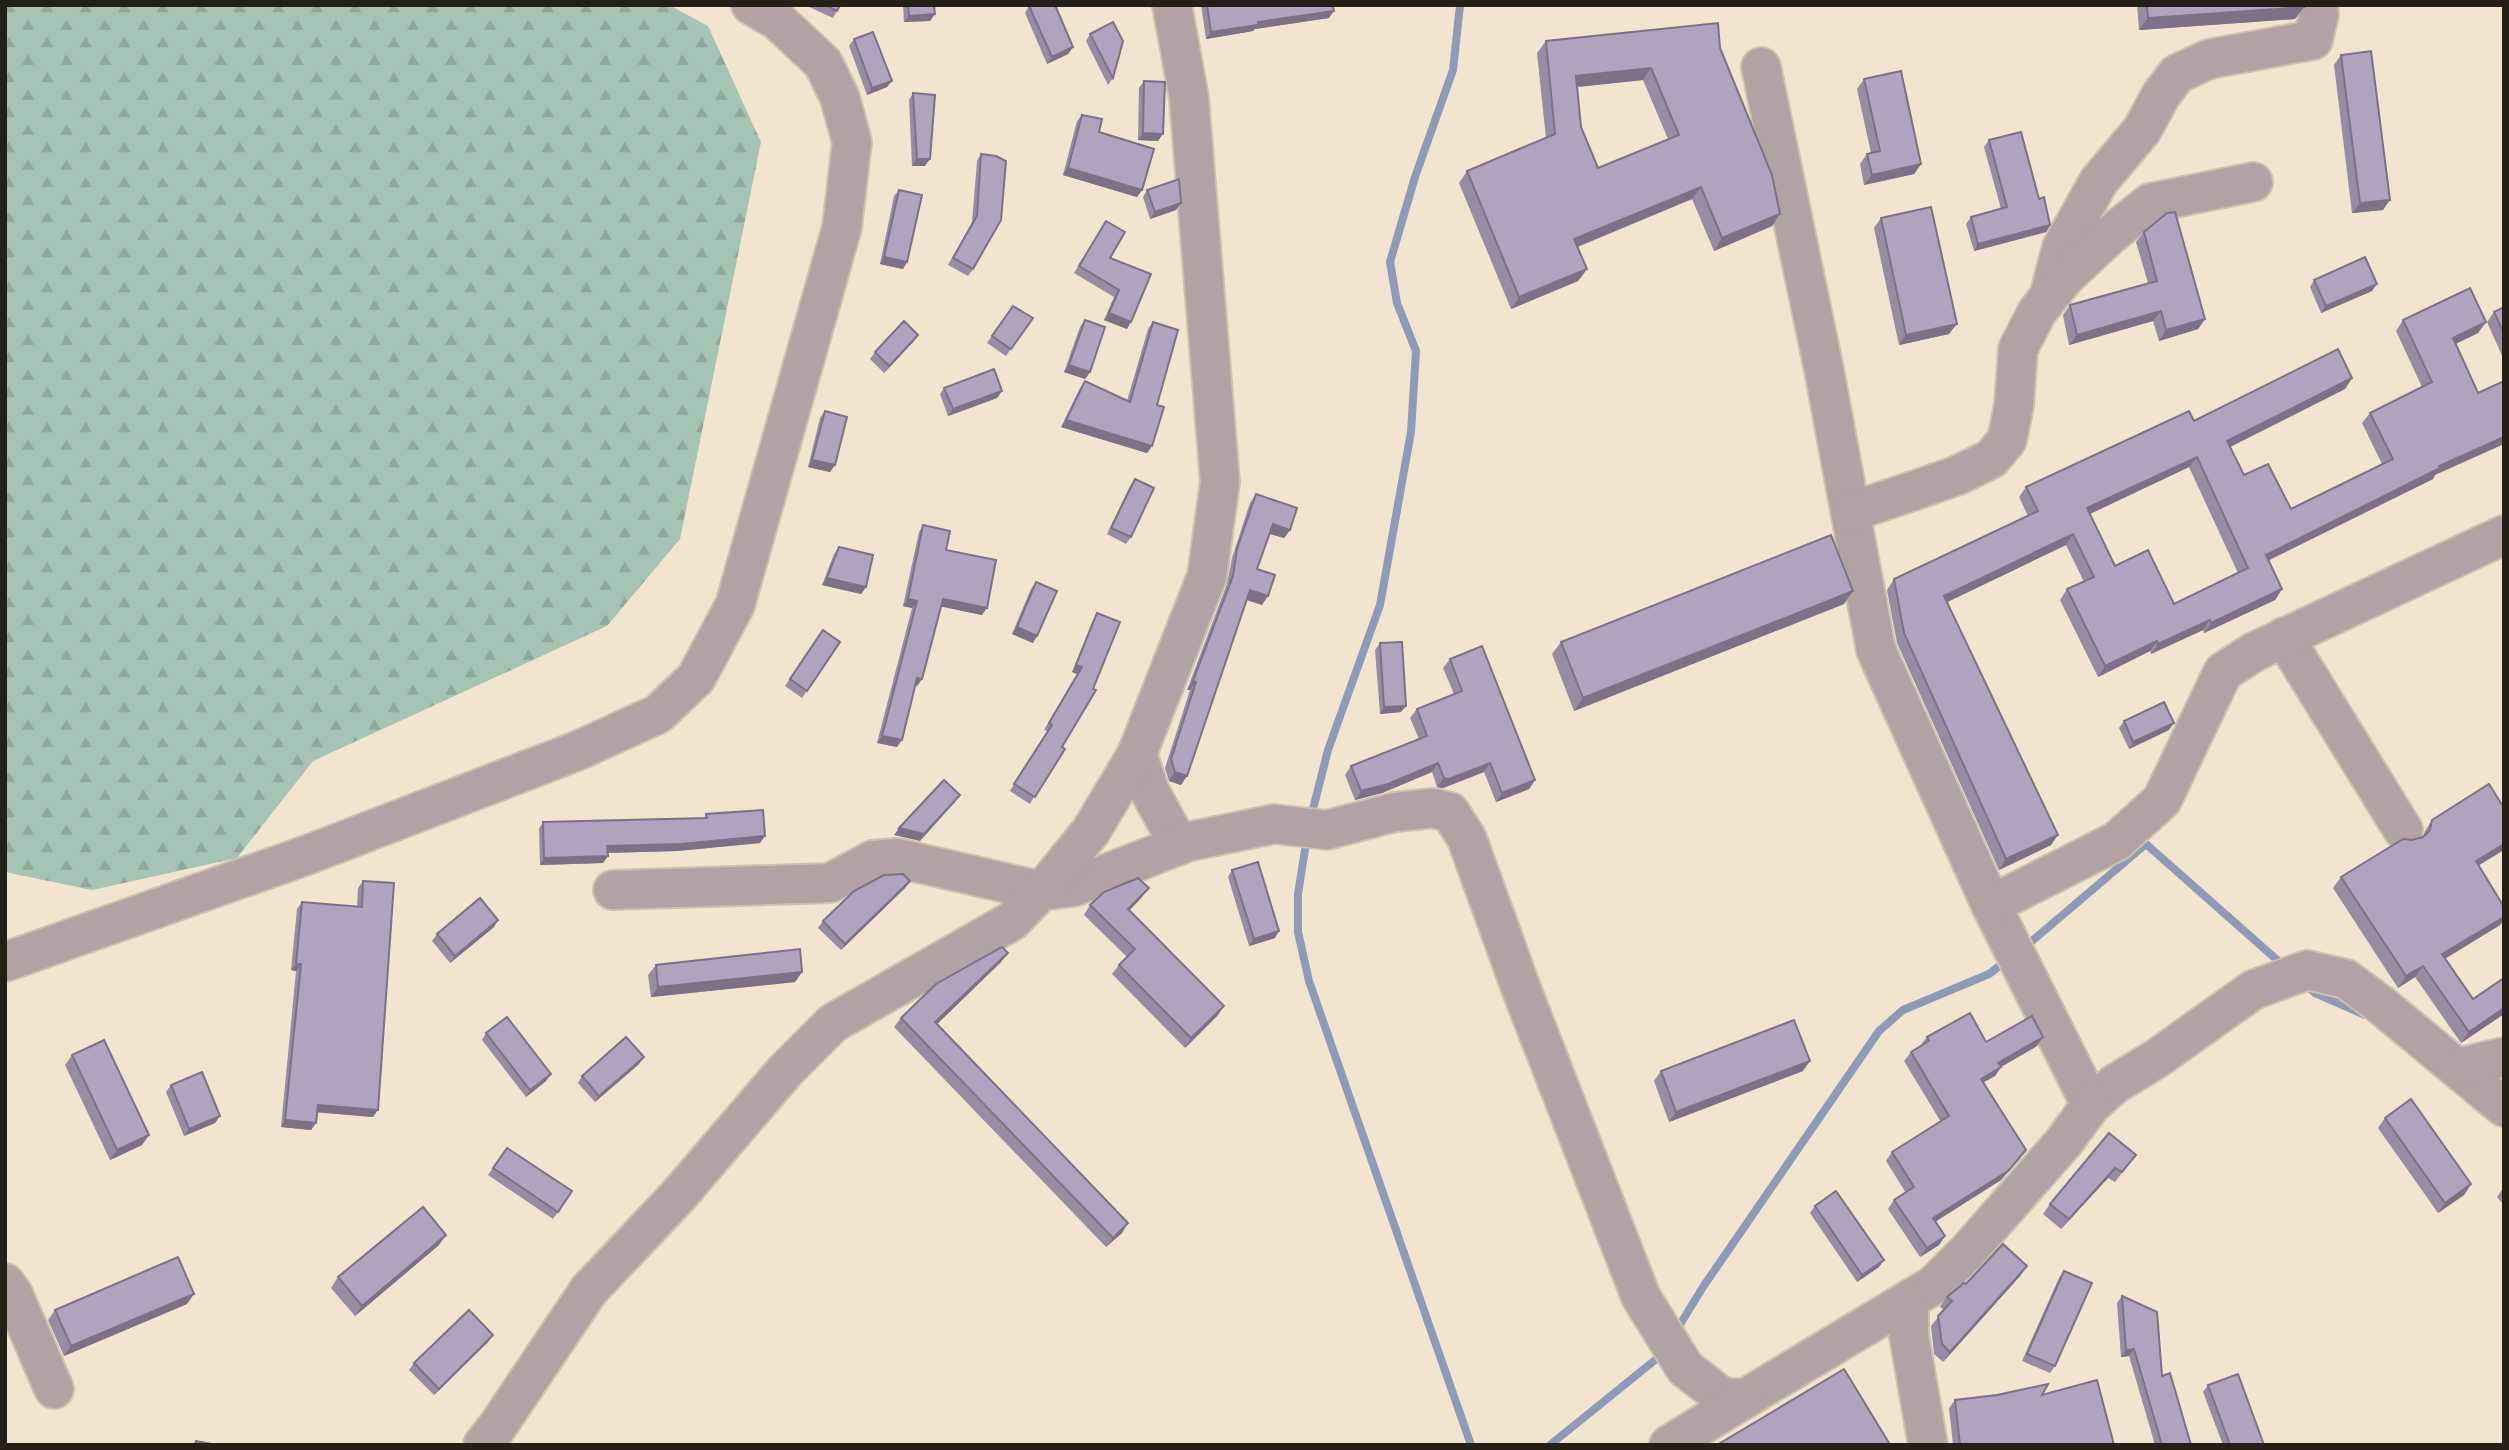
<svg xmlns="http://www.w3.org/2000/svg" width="2509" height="1450" viewBox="0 0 2509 1450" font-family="'Fira Sans',sans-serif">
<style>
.forest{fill:url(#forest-firs)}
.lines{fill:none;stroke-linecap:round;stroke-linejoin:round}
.stream{stroke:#8e9bb8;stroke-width:8}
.minor-casing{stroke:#cdc1ae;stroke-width:42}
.minor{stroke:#b3a2a4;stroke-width:38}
.wall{fill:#988ba4;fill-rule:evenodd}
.shaded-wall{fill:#7c7186}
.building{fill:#b1a2bf;stroke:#7c7186;stroke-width:2;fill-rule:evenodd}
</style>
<defs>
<pattern id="forest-firs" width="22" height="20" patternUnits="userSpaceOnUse" patternTransform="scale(1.75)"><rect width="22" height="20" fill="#a5c4b3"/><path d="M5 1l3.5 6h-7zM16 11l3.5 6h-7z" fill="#8ea899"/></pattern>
</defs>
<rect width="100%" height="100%" fill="#f2e4cf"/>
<polygon class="forest" points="5,5 669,5 708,26 761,142 680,539 607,626 313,761 237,858 92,890 5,872"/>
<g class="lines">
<g class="stream">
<polyline points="1311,817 1328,750 1380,605 1411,432 1416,351 1397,303 1390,262 1415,177 1453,70 1460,5"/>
<polyline points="1307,837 1298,894 1298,932 1309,981 1471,1445"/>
<polyline points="2025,947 2146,844 2285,967"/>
<polyline points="2305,984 2315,993 2365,1015"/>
<polyline points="1676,1331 1703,1287 1879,1031 1903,1010 1989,974 2006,961"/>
<polyline points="1550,1445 1660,1356 1663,1351"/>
</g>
<defs>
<g id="minor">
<polyline points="1761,67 1824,370 1876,650 1991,905 2091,1105 2115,1084 2156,1059 2253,990 2307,970 2346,979 2381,1005 2504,1107"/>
<polyline points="2051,289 2062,247 2099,181 2142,130 2161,95 2177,74 2209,59 2313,40 2319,14 2318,5"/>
<polyline points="1851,512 1956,476 1991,459 2007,440 2014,405 2018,349 2037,312 2065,277 2109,236 2150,203 2253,182"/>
<polyline points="2284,637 2403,830"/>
<polyline points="1137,754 1150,792 1179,845"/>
<polyline points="613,890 830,883 873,860 897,858 1041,891 1073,887 1187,842 1274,824 1327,830 1395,812 1433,808 1450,812 1467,839 1522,991 1641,1297 1685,1368 1722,1397 1744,1399 1934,1285 1968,1251 2063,1143 2091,1105"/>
<polyline points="1991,905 2117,841 2162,800 2223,672 2254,652 2504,535"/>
<polyline points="5,962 307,855 577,751 658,714 696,678 735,605 842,227 852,142 840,98 823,63 777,20 751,5"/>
<polyline points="2458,1068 2504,1057"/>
<polyline points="5,1283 13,1294 54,1389"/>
<polyline points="1909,1300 1909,1336 1928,1445"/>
<polyline points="483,1445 497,1427 589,1290 678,1196 785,1071 833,1023 1012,921 1051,880 1091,831 1137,754 1207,576 1220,482 1189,98 1172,5"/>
<polyline points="1669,1445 1744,1399"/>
</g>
</defs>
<use href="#minor" class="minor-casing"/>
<use href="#minor" class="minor"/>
</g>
<g class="wall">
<polygon points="805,5 840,5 833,18"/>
<polygon points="903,5 934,5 935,14 930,21 904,22"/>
<polygon points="1201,5 1333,5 1329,18 1255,29 1253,31 1206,39"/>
<polygon points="2137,5 2304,5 2295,19 2139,30"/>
<polygon points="1029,6 1073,47 1068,54 1047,64 1025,13"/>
<polygon points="1090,34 1113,78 1108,85 1086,41"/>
<polygon points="854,39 887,87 867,95 849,46"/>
<path d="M1546,41L1720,48L1780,214L1772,226L1714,251L1692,199L1578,247L1587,269L1578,281L1511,309L1459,183L1467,171L1546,138L1537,53ZM1643,80L1668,139L1598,168L1581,127L1577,87Z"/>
<polygon points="2341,55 2383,210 2352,213 2334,65"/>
<polygon points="1864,79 1921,164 1914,174 1864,185 1860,164 1867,154 1871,153 1857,89"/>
<polygon points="1144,81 1158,141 1138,140 1139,88"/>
<polygon points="913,93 925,166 912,166 909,100"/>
<polygon points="1082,115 1099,132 1142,190 1137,197 1063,175 1077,121"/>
<polygon points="1989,140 2039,199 2050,225 2046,232 1974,251 1966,224 1971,217 2001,209 1984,147"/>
<polygon points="981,154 973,269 968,276 948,265 972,222 977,161"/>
<polygon points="899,190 907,262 903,269 880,264 894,196"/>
<polygon points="1147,190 1176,210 1150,219 1143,197"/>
<polygon points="1881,218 1949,334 1899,345 1874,228"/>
<polygon points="1106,221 1110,258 1151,274 1127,329 1104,320 1114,297 1074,273"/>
<polygon points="2144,232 2205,319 2198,329 2159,341 2153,321 2069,345 2063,315 2070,305 2148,283 2136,242"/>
<polygon points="2314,280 2372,291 2321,313 2310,287"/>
<polygon points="1013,306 1033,318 1006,356 987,343"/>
<polygon points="2504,307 2504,360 2487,322 2494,312"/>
<polygon points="1085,320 1090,372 1085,379 1064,372 1080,327"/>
<path d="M2403,320L2486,322L2478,333L2455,344L2435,475L2433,479L2268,561L2282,589L2275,600L2204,633L2203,630L2151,654L2150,651L2098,677L2060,600L2067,589L2084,582L2066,545L1947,602L2051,845L1999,870L1897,643L1887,590L1894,579L2028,516L2019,497L2026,487L2194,421L2352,378L2345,389L2230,447L2244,475L2291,509L2382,464L2362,423L2370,413L2422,387L2396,331ZM2189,467L2238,573L2174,604L2115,566L2090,514Z"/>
<polygon points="1153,322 1157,405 1152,446 1147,453 1061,427 1080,388 1085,381 1127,401 1148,329"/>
<polygon points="918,335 913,342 884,373 870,359 875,352"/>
<polygon points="944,388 1002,391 997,398 948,416 940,394"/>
<polygon points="825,411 835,465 830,472 808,467 820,418"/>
<polygon points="1135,479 1131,537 1126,544 1107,534 1130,486"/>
<polygon points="1256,494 1290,530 1284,538 1270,534 1257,569 1262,605 1247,600 1181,785 1169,781 1165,768 1190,690 1187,690 1227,584 1232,558 1250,503"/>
<polygon points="923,525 946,550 982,615 941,606 922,679 917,686 915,685 897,747 877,743 912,608 903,606 919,532"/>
<polygon points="839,547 866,587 861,594 822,585 834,554"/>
<polygon points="1036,582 1033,643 1012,634 1031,589"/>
<polygon points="1844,604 1574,711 1552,654 1561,642"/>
<polygon points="1097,613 1062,747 1030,804 1010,791 1047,731 1044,730 1077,674 1072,672 1093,620"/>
<polygon points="823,630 840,642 802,698 785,686"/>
<polygon points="1380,643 1401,712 1380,714 1375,650"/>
<polygon points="1450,659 1535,780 1529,789 1496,802 1484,772 1443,788 1437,787 1432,772 1382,793 1355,800 1345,775 1351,766 1419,739 1410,718 1417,709 1454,694 1443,668"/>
<polygon points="2124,721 2169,730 2129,749 2119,728"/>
<polygon points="706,814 760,843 677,851 608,853 608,856 603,863 540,865 539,829 543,822 704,818"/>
<polygon points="2432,820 2478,866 2500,925 2445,959 2473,999 2504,1014 2461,1043 2415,977 2398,988 2333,888 2341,877 2412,840 2423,837 2425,831"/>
<polygon points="1232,870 1275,938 1249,946 1228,877"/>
<polygon points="363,881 373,1117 317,1112 316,1123 311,1130 281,1127 296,971 291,970 297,909 302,902 357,907 358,888"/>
<polygon points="910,881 905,888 841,950 818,928 823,921"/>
<polygon points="1142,897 1130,910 1218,1015 1185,1048 1112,974 1119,965 1127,957 1084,915 1090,905"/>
<polygon points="494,927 450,963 432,941 437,934"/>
<polygon points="1001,962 937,1024 1122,1233 1106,1247 894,1027 901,1018"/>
<polygon points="656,965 802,972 795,982 651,997 648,975"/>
<polygon points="486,1033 546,1081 526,1097 482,1040"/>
<polygon points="1927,1037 2037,1046 2001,1067 1995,1076 1983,1082 2020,1159 2001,1180 1936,1221 1945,1236 1939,1245 1920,1257 1888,1209 1894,1200 1906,1193 1886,1161 1892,1152 1941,1122 1904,1061 1911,1052 1920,1046"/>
<polygon points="72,1055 149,1135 142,1145 110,1160 65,1065"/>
<polygon points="639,1064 595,1102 578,1083 582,1076"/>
<polygon points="1661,1071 1803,1071 1669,1122 1654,1081"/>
<polygon points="171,1085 215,1123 184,1136 166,1092"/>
<polygon points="2385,1118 2471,1184 2464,1195 2438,1213 2378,1128"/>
<polygon points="507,1148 558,1212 553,1219 488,1175"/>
<polygon points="2136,1155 2115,1182 2108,1178 2061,1229 2043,1214 2050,1204"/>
<polygon points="2504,1187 2504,1205 2497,1197"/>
<polygon points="1815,1206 1879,1267 1857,1282 1810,1213"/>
<polygon points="439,1245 355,1316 331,1288 338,1277"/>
<polygon points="2064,1271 2055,1366 2050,1373 2022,1361 2059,1278"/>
<polygon points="2020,1276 1943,1362 1934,1354 1931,1326 1944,1310 1940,1307 1947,1297 1966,1284"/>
<polygon points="2122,1296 2191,1445 2155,1445 2129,1356 2121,1357 2117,1303"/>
<polygon points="187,1304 64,1356 48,1320 55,1310"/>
<polygon points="493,1335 488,1342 434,1395 409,1370 414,1363"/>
<polygon points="2208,1385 2264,1445 2223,1445 2203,1392"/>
<polygon points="2042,1395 2114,1445 1953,1445 1949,1408 1955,1400"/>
</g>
<g class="shaded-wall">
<polygon points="2304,7 2295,19 2139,30 2148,18"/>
<polygon points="1334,11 1329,18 1255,29 1253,31 1206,39 1211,32 1258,22"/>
<polygon points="935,14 930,21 904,22 909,16"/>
<polygon points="1073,47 1068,54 1047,64 1052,57"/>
<polygon points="1651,68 1643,80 1567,88 1576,76"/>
<polygon points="892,81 887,87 867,95 872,88"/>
<polygon points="1143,133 1163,134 1158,141 1138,140"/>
<polygon points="917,159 930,159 925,166 912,166"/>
<polygon points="1921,164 1914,174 1864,185 1872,175"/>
<polygon points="1068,168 1142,190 1137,197 1063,175"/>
<polygon points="1701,187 1692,199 1566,251 1574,239"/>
<polygon points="2390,200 2383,210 2352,213 2360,203"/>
<polygon points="1181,203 1176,210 1150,219 1155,212"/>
<polygon points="1780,214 1772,226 1714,251 1722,238"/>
<polygon points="2050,225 2046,232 1974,251 1978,244"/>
<polygon points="884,257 907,262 903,269 880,264"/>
<polygon points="1587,269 1578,281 1511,309 1519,297"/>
<polygon points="2377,284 2372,291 2321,313 2326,306"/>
<polygon points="2161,311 2153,321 2069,345 2077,335"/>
<polygon points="1109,313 1131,322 1127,329 1104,320"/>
<polygon points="2205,319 2198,329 2159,341 2166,330"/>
<polygon points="2486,322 2478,333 2445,349 2453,338"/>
<polygon points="1957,324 1949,334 1899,345 1906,335"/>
<polygon points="918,335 913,342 884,373 889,366"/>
<polygon points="1069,365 1090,372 1085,379 1064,372"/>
<polygon points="2352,378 2345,389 2220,452 2227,441"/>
<polygon points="1002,391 997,398 948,416 953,409"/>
<polygon points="1066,420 1152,446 1147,453 1061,427"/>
<polygon points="2504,437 2504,444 2435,475 2433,479 2258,565 2266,555 2439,466"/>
<polygon points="2197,457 2189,467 2079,519 2087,508"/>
<polygon points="812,460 835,465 830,472 808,467"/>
<polygon points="1273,524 1290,530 1284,538 1267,533"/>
<polygon points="2073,534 2066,545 1937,607 1944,596"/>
<polygon points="827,578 866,587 861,594 822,585"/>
<polygon points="2282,589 2275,600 2204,633 2211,623"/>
<polygon points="1250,590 1268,596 1262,605 1244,599"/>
<polygon points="1853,591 1844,604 1574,711 1583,698"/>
<polygon points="908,599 917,601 912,608 903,606"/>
<polygon points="943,599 987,608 982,615 938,606"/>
<polygon points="2210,620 2203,630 2151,654 2158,644"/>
<polygon points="1017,627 1037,636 1033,643 1012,634"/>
<polygon points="2157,641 2150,651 2098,677 2105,666"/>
<polygon points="1076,665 1082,667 1077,674 1072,672"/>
<polygon points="917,678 922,679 917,686 912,684"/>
<polygon points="1193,681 1196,682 1190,690 1187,690"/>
<polygon points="1406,706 1401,712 1380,714 1384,707"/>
<polygon points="2174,723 2169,730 2129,749 2133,742"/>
<polygon points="882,736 902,740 897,747 877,743"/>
<polygon points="1438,763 1432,772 1382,793 1355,800 1361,791"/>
<polygon points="1490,763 1484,772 1443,788 1437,787 1444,778"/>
<polygon points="1175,772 1187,776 1181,785 1169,781"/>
<polygon points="1535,780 1529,789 1496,802 1502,793"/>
<polygon points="960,795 955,802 920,841 894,835 899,828"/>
<polygon points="2058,835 2051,845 1999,870 2006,859"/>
<polygon points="765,836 760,843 677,851 603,853 607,846"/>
<polygon points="2504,844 2504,850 2468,872 2476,861"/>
<polygon points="608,856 603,863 540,865 544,858"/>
<polygon points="910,881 905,888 841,950 845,944"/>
<polygon points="1149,888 1142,897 1122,918 1128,909"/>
<polygon points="2504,917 2504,920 2500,925 2434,965 2442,954"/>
<polygon points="498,920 494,927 450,963 455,956"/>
<polygon points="1279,931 1275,938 1249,946 1254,939"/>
<polygon points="1008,953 1001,962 929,1032 935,1022"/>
<polygon points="296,964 301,964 296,971 291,970"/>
<polygon points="2423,966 2415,977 2398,988 2406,976"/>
<polygon points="802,972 795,982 651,997 658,987"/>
<polygon points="1224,1006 1218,1015 1185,1048 1191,1038"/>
<polygon points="2504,1008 2504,1014 2461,1043 2469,1032"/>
<polygon points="2043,1037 2037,1046 1992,1072 1998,1063"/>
<polygon points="644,1057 639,1064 595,1102 599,1096"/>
<polygon points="1810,1061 1803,1071 1669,1122 1676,1112"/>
<polygon points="2001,1067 1995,1076 1975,1087 1981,1079"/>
<polygon points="551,1074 546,1081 526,1097 530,1090"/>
<polygon points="318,1105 378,1110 373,1117 313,1112"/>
<polygon points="220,1116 215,1123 184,1136 189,1129"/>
<polygon points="285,1120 316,1123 311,1130 281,1127"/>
<polygon points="149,1135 142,1145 110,1160 117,1150"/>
<polygon points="2026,1150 2001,1180 1927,1227 1933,1218"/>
<polygon points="2115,1168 2108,1178 2061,1229 2069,1219"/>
<polygon points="2471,1184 2464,1195 2438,1213 2445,1203"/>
<polygon points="1128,1223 1122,1233 1106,1247 1113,1238"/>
<polygon points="446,1235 439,1245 355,1316 362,1306"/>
<polygon points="1945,1236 1939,1245 1920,1257 1927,1248"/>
<polygon points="1884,1260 1879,1267 1857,1282 1862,1275"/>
<polygon points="2027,1266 2020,1276 1943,1362 1950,1352"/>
<polygon points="194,1294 187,1304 64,1356 71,1346"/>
<polygon points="493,1335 488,1342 434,1395 439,1389"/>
<polygon points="2134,1349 2129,1356 2121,1357 2126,1350"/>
</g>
<g class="building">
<polygon points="825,5 840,5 837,11"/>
<polygon points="908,5 934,5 935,14 909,16"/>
<polygon points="1032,5 1055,5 1073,47 1052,57 1029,6"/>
<polygon points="1207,5 1333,5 1334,11 1258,22 1258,25 1211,32"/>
<polygon points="2147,5 2304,5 2304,7 2148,18"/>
<polygon points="1113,22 1123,41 1113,78 1090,34"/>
<path d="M1718,23L1720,48L1772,175L1780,214L1722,238L1701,187L1574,239L1587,269L1519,297L1467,171L1555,134L1546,41ZM1651,68L1679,135L1598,168L1581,127L1576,76Z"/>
<polygon points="873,32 892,81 872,88 854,39"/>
<polygon points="2371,51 2390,200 2360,203 2341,55"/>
<polygon points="1901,71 1921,164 1872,175 1867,154 1880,151 1864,79"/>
<polygon points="1144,81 1165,82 1163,134 1143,133"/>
<polygon points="913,93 935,95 930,159 917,159"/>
<polygon points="1082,115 1102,119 1099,132 1154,149 1142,190 1068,168"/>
<polygon points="2021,132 2039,199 2044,197 2050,225 1978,244 1971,217 2007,207 1989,140"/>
<polygon points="981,154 996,156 1006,161 1001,220 973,269 953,258 977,216"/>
<polygon points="1179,179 1181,203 1155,212 1147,190"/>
<polygon points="899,190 922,195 907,262 884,257"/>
<polygon points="1931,207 1957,324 1906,335 1881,218"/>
<polygon points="2175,212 2205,319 2166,330 2161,311 2077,335 2070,305 2157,281 2144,232 2167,213"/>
<polygon points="1106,221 1125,232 1110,258 1151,274 1131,322 1109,313 1119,290 1079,266"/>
<polygon points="2365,257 2377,284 2326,306 2314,280"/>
<path d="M2470,288L2486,322L2453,338L2478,393L2504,381V437L2439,466L2440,468L2266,555L2282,589L2211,623L2210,620L2158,644L2157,641L2105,666L2067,589L2094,577L2073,534L1944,596L2058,835L2006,859L1904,633L1894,579L2038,511L2026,487L2189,411L2194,421L2338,349L2352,378L2227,441L2244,475L2268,464L2291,509L2393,459L2370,413L2432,382L2403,320ZM2197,457L2248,568L2174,604L2148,550L2115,566L2087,508Z"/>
<polygon points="1013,306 1033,318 1011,349 992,336"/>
<polygon points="2504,307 2504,333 2494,312"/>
<polygon points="1085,320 1105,327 1090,372 1069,365"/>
<polygon points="904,321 918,335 889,366 875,352"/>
<polygon points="1153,322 1178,330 1157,405 1164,407 1152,446 1066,420 1085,381 1130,402"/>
<polygon points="994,369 1002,391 953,409 944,388"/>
<polygon points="825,411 847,417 835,465 812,460"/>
<polygon points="1135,479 1154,488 1131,537 1111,528"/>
<polygon points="1256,494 1297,508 1290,530 1273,524 1257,569 1275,575 1268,596 1250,590 1187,776 1175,772 1171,759 1196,682 1193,681 1233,576 1237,549"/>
<polygon points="923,525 950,531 946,550 996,560 987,608 943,599 922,679 917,678 902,740 882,736 917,601 908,599"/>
<polygon points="1831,535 1853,591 1583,698 1561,642"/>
<polygon points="839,547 873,555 866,587 827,578"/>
<polygon points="1036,582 1057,591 1037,636 1017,627"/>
<polygon points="1097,613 1120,622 1093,689 1096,690 1062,747 1065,749 1035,797 1014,784 1052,725 1049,723 1082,667 1076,665"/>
<polygon points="823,630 840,642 807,691 790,679"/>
<polygon points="1402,642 1406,706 1384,707 1380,643"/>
<polygon points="1482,646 1535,780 1502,793 1490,763 1449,779 1444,778 1438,763 1388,784 1361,791 1351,766 1427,736 1417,709 1462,691 1450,659"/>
<polygon points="2164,702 2174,723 2133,742 2124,721"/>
<polygon points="944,780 960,795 924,834 899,828"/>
<polygon points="2489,784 2504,808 2504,844 2476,861 2504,907 2504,917 2442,954 2473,999 2504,978 2504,1008 2469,1032 2423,966 2406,976 2341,877 2403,839 2412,840 2423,837 2430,830 2432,820"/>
<polygon points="763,810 765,836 681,844 607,846 608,856 544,858 543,822 707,818 706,814"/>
<polygon points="1258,862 1279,931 1254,939 1232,870"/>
<polygon points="903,874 910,881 845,944 823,921 854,891 884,875"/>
<polygon points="1138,878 1149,888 1128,909 1224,1006 1191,1038 1119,965 1135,949 1090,905 1104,892"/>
<polygon points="363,881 394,883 378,1110 318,1105 316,1123 285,1120 301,964 296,964 302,902 362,907"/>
<polygon points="480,898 498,920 455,956 437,934"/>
<polygon points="1002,947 1008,953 935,1022 1128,1223 1113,1238 901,1018 936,984"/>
<polygon points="800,949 802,972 658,987 656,965"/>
<polygon points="1970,1013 1986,1042 2032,1016 2043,1037 1998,1063 2001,1067 1981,1079 2026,1150 2008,1171 1933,1218 1945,1236 1927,1248 1894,1200 1914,1187 1892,1152 1949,1116 1911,1052 1929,1041 1927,1037"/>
<polygon points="507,1017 551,1074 530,1090 486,1033"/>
<polygon points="1794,1020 1810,1061 1676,1112 1661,1071"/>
<polygon points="626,1037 644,1057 599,1096 582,1076"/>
<polygon points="104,1040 149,1135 117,1150 72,1055"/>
<polygon points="202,1072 220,1116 189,1129 171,1085"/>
<polygon points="2411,1099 2471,1184 2445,1203 2385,1118"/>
<polygon points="2109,1133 2136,1155 2122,1172 2115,1168 2069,1219 2050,1204"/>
<polygon points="507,1148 572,1191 558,1212 493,1168"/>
<polygon points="1836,1191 1884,1260 1862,1275 1815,1206"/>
<polygon points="423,1207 446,1235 362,1306 338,1277"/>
<polygon points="2003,1244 2027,1266 1950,1352 1942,1344 1938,1316 1952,1301 1947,1297 1964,1283 1966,1284"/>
<polygon points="178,1257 194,1294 71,1346 55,1310"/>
<polygon points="2064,1271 2092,1283 2055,1366 2027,1354"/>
<polygon points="2122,1296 2157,1312 2162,1376 2170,1373 2191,1445 2162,1445 2134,1349 2126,1350"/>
<polygon points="469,1310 493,1335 439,1389 414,1363"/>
<polygon points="1844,1369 1889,1443 1886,1445 1717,1445"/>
<polygon points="2238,1374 2264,1445 2230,1445 2208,1385"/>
<polygon points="2097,1380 2114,1445 1960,1445 1955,1400 1997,1395 2048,1384 2042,1395"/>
<polygon points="196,1441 217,1445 195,1445"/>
</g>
<rect width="2509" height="1450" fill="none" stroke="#241f17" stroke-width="14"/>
</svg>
